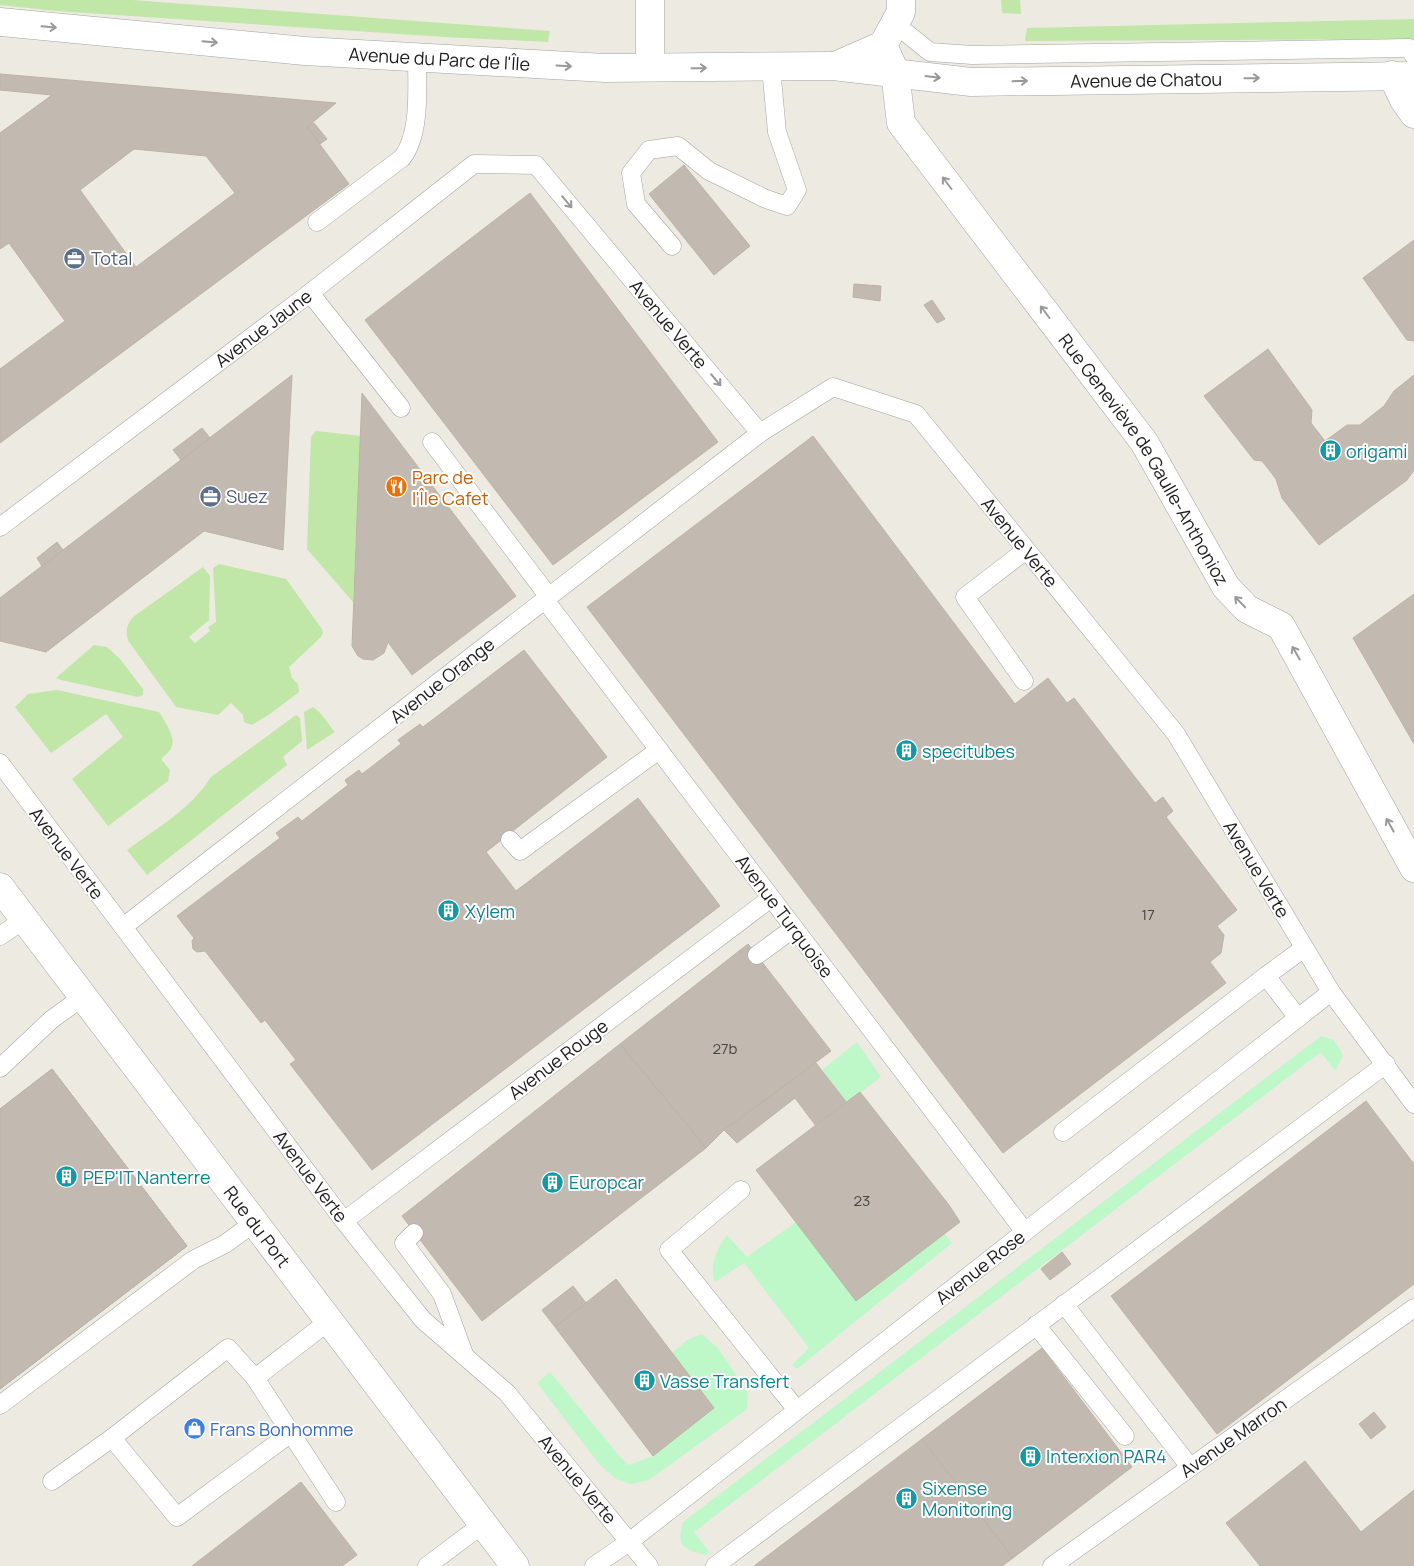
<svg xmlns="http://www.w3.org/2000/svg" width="1414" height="1566" viewBox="0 0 1414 1566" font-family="Manrope,sans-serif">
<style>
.grass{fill:#c0e7a7}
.park{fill:#bef8c9}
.building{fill:#c2bab1;stroke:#beb2a4;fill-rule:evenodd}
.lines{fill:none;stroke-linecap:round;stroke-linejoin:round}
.service-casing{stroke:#a3a3a3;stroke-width:19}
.minor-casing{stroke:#a3a3a3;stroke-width:29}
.tertiary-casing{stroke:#a3a3a3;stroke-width:29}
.service{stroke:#fff;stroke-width:18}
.minor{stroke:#fff;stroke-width:28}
.tertiary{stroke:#fff;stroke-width:28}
.oneway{stroke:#999}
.labels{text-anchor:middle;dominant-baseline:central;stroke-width:4;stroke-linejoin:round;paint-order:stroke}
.number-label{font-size:15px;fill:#464441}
.street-label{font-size:18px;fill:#1c1c1c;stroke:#fff}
.service-label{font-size:18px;fill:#4e5e75;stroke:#fff;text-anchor:start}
.culture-label{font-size:18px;fill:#0d838f;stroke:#fff;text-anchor:start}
.food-label{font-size:18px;fill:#c56008;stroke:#fff;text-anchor:start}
.shop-label{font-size:18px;fill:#366cbe;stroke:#fff;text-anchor:start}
</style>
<rect width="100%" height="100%" fill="#edeae1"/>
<g class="grass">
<polygon points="0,0 132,0 550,31 548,42 445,37 56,11 0,5"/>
<polygon points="1001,0 1020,0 1021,14 1002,13"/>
<polygon points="1414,19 1414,39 1025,41 1027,28"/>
<polygon points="316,431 361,436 353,602 307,549 311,437"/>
<path d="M219,564L286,579L322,629L323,633L321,637L289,667L292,678L298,684L299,692L270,714L252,725L244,722L243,715L231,703L218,715L176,707L129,642C125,633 126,625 133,617L203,567L210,576L209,620L189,637L195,643L210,631L208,627L216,622L213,568Z"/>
<polygon points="94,645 107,647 120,659 143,689 143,695 138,697 61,680 56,678"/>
<path d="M57,690L159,712C165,722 178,739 170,750C168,753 164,756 161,759L170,770L168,781L108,826L72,779L123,737L106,714L51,753L15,707L28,694Z"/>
<path d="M313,707C323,714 327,723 335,732L307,750L304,712Z"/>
<path d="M296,715L300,718L302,741L283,757L287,765L147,875L127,850C157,828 191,809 211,777Z"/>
</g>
<g class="park">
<path d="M1321,1036L1334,1040L1343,1055L1335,1071L1321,1052L694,1532L709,1552L706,1555C683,1550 676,1545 683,1522Z"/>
<polygon points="857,1042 881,1077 847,1103 822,1070"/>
<path d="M796,1222L856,1301L944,1233L952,1243L797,1369L792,1365L809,1348L744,1263L715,1282C709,1264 717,1249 727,1235L747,1257Z"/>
<polygon points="702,1334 718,1348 748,1393 747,1409 649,1480 631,1484 616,1479 600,1465 537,1383 550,1372 621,1458 629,1465 653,1456 714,1408 672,1353 687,1340"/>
</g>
<g class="building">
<path d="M0,74L336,103L307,127L349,184L0,443V369L65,321L9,243L0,249V133L52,95L0,90ZM134,149L206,156L235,193L136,267L80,190Z"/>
<polygon points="314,123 327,139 320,144 307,127"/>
<polygon points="684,165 750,246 714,275 649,194"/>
<polygon points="530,193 718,442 553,565 365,320"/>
<polygon points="1414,240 1414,341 1407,340 1363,278"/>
<polygon points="854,284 881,286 880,301 853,297"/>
<polygon points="932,300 945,319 937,323 924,305"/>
<polygon points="1268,349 1312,410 1311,423 1325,441 1347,425 1360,425 1384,406 1394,391 1414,375 1414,470 1407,480 1319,545 1282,498 1276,479 1262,461 1254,460 1204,396"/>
<polygon points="292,375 283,550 204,531 46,652 0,641 0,598"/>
<polygon points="362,393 516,596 412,675 388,642 384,653 373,660 363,659 358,656 352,646"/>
<polygon points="202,428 210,438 181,460 173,450"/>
<polygon points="813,436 1015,704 1048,678 1067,703 1074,698 1155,803 1163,797 1173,811 1166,817 1237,910 1217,926 1224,935 1221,953 1210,962 1226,983 1003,1153 587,607"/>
<polygon points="57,542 63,550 42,566 37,558"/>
<polygon points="1414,594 1414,744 1353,638"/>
<polygon points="524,650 607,757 486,852 516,891 638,798 720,906 372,1170 290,1064 296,1060 265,1020 261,1023 205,951 197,952 193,949 192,941 194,938 177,916 280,838 276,833 298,817 302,821 348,785 345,780 359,770 362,774 401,744 398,740 420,724 423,727"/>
<polygon points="748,944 831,1051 724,1130 706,1148 620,1044"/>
<polygon points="620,1044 706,1148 482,1321 402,1216"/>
<polygon points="816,1063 847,1103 816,1126 795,1098 737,1143 724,1130"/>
<polygon points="52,1069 187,1246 0,1389 0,1312 71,1258 50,1237 21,1201 0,1218 0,1109"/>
<polygon points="52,1069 187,1246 0,1389 0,1109"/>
<polygon points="860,1092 949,1205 960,1222 856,1301 756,1170"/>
<polygon points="1366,1101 1414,1164 1414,1284 1217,1434 1111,1296"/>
<polygon points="1062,1252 1071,1264 1050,1280 1041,1269"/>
<polygon points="616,1279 714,1408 653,1456 555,1327"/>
<polygon points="573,1286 586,1303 555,1327 542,1310"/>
<polygon points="1042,1348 1132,1467 1013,1558 922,1439"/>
<polygon points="1374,1412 1386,1427 1371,1439 1359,1424"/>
<polygon points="922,1439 1013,1558 1002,1566 754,1566"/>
<polygon points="1305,1461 1361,1532 1414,1490 1414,1566 1260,1566 1226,1523"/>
<polygon points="301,1482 357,1555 342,1566 192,1566"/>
</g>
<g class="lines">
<defs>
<g id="service">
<polyline points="895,24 930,52 972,55 1409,48 1414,56"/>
<path d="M317,222L402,158C421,134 417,87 417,58"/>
<polyline points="672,246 636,204 631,173 649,150 678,146 709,171 766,199 787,206 797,190 777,132 771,67"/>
<polyline points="310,293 401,408"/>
<polyline points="432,442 549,597"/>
<polyline points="0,527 310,293 474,164 536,165 760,433"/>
<polyline points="545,600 1025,1232"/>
<polyline points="1024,681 965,597 1026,550"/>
<polyline points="0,763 344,1221 423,1320 507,1393 649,1566"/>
<polyline points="510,840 520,851 659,750"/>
<polyline points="123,927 760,433 833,387 916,414 1176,734 1331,992 1414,1104"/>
<polyline points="0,936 25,919"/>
<polyline points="757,955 794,928"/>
<polyline points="1266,976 1304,948"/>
<polyline points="0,1068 51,1020 84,996"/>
<polyline points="1063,1132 1266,976 1298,1018"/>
<polyline points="741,1190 669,1250 797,1410"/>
<polyline points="344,1221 771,898"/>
<polyline points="414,1233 404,1243 442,1294 464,1354"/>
<polyline points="1064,1304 1190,1467"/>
<polyline points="329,1321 255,1378 336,1502"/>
<polyline points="1036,1325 1125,1436"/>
<polyline points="255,1378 228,1348 112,1438 177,1517 291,1433"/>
<polyline points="0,1405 193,1260 225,1244 255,1222"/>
<polyline points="52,1481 112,1438"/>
<polyline points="427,1566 483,1524"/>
<polyline points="594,1566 629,1542 1331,992"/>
<polyline points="715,1566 1386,1064"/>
<polyline points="1052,1566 1414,1308"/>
</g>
<g id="minor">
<path id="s1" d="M886,52L895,72L901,123L1144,442L1226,587L1247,609L1281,626L1414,868"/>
<polyline points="1392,75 1404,100 1414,114"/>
<path id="s2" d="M0,887L515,1566"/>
</g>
<g id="tertiary">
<path id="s3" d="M0,22L305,51L605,68L833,66L971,82L1414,76"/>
<polyline points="835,66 883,45 901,12 901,0"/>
<polyline points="650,67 650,0"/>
</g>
</defs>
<use href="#service" class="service-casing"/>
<use href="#minor" class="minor-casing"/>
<use href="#tertiary" class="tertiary-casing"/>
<use href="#service" class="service"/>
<use href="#minor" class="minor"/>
<use href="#tertiary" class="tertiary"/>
</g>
<defs><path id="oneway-shaft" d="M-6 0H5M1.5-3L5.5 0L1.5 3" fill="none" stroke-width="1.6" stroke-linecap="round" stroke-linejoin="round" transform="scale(1.25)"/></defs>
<g class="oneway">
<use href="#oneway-shaft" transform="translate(49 27) rotate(5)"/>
<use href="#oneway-shaft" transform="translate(210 42) rotate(5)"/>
<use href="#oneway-shaft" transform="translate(564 66) rotate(3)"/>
<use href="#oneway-shaft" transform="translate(699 68) rotate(-1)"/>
<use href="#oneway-shaft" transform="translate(933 77) rotate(7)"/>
<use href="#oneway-shaft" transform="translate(1252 78) rotate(-1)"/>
<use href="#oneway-shaft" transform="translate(1020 81) rotate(-1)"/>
<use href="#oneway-shaft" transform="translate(947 183) rotate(-127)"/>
<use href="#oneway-shaft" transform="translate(567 202) rotate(50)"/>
<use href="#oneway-shaft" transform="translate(1045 312) rotate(-127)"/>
<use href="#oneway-shaft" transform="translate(716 380) rotate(50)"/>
<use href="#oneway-shaft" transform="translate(1240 602) rotate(-134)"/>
<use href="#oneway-shaft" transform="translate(1296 653) rotate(-120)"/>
<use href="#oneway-shaft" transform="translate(1390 825) rotate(-119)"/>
</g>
<defs>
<symbol id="office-disc" viewBox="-11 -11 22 22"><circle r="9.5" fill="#5c6f8a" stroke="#fff"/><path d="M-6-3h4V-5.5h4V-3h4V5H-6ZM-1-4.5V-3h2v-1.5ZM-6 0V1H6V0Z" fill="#fff"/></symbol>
<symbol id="building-disc" viewBox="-11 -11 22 22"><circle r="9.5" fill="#0f9aa8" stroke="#fff"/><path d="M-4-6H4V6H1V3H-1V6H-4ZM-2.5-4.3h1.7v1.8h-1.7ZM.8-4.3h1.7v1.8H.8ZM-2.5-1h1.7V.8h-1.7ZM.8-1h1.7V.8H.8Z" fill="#fff"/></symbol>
<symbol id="restaurant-disc" viewBox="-11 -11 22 22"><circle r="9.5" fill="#e8710a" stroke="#fff"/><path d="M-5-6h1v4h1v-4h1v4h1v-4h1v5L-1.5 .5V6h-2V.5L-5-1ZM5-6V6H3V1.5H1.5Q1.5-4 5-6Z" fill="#fff"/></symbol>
<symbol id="shop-disc" viewBox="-11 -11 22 22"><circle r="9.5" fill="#3f7fe0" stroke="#fff"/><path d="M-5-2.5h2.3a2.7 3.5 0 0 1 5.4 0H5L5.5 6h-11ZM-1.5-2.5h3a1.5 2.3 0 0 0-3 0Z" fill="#fff"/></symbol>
</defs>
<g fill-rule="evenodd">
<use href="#office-disc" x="62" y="246" width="25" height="25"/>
<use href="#building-disc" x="1318" y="438" width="25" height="25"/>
<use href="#restaurant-disc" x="384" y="474" width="25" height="25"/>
<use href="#office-disc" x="198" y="484" width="25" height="25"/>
<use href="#building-disc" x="894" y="738" width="25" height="25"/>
<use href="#building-disc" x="436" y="898" width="25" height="25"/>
<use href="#building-disc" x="54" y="1164" width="25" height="25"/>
<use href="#building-disc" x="540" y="1170" width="25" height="25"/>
<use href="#building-disc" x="632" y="1368" width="25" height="25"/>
<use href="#shop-disc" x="182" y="1416" width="25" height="25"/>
<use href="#building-disc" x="1018" y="1444" width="25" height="25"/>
<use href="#building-disc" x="894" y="1486" width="25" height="25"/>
</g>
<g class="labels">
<g class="number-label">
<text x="1148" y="914">17</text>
<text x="725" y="1048">27b</text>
<text x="862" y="1200">23</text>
</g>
<g class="street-label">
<text stroke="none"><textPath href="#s3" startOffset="441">Avenue du Parc de l'Île</textPath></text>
<text stroke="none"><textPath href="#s3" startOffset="1149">Avenue de Chatou</textPath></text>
<text transform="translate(669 324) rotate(50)">Avenue Verte</text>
<text transform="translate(263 328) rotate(-37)">Avenue Jaune</text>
<text stroke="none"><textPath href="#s1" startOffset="489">Rue Geneviève de Gaulle-Anthonioz</textPath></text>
<text transform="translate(1020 542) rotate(51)">Avenue Verte</text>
<text transform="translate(442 680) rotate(-38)">Avenue Orange</text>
<text transform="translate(67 853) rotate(53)">Avenue Verte</text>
<text transform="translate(1257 869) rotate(59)">Avenue Verte</text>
<text transform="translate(785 916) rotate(53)">Avenue Turquoise</text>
<text transform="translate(558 1059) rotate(-37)">Avenue Rouge</text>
<text transform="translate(311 1176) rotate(53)">Avenue Verte</text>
<text stroke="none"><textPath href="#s2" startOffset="426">Rue du Port</textPath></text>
<text transform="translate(980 1267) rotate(-38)">Avenue Rose</text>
<text transform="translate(1233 1437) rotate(-35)">Avenue Marron</text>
<text transform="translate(578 1479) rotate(50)">Avenue Verte</text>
</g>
<g class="service-label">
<text x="91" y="258">Total</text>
<text x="226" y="496">Suez</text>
</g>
<g class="culture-label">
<text x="1346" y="451">origami</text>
<text x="922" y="751">specitubes</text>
<text x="465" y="911">Xylem</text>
<text x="83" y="1177">PEP'IT Nanterre</text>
<text x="569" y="1182">Europcar</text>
<text x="660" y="1381">Vasse Transfert</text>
<text x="1046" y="1456">Interxion PAR4</text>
<text x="922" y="1488">Sixense<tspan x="922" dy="21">Monitoring</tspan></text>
</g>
<g class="food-label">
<text x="412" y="477">Parc de<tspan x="412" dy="21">l'Île Cafet</tspan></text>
</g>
<g class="shop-label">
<text x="210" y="1429">Frans Bonhomme</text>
</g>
</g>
</svg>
